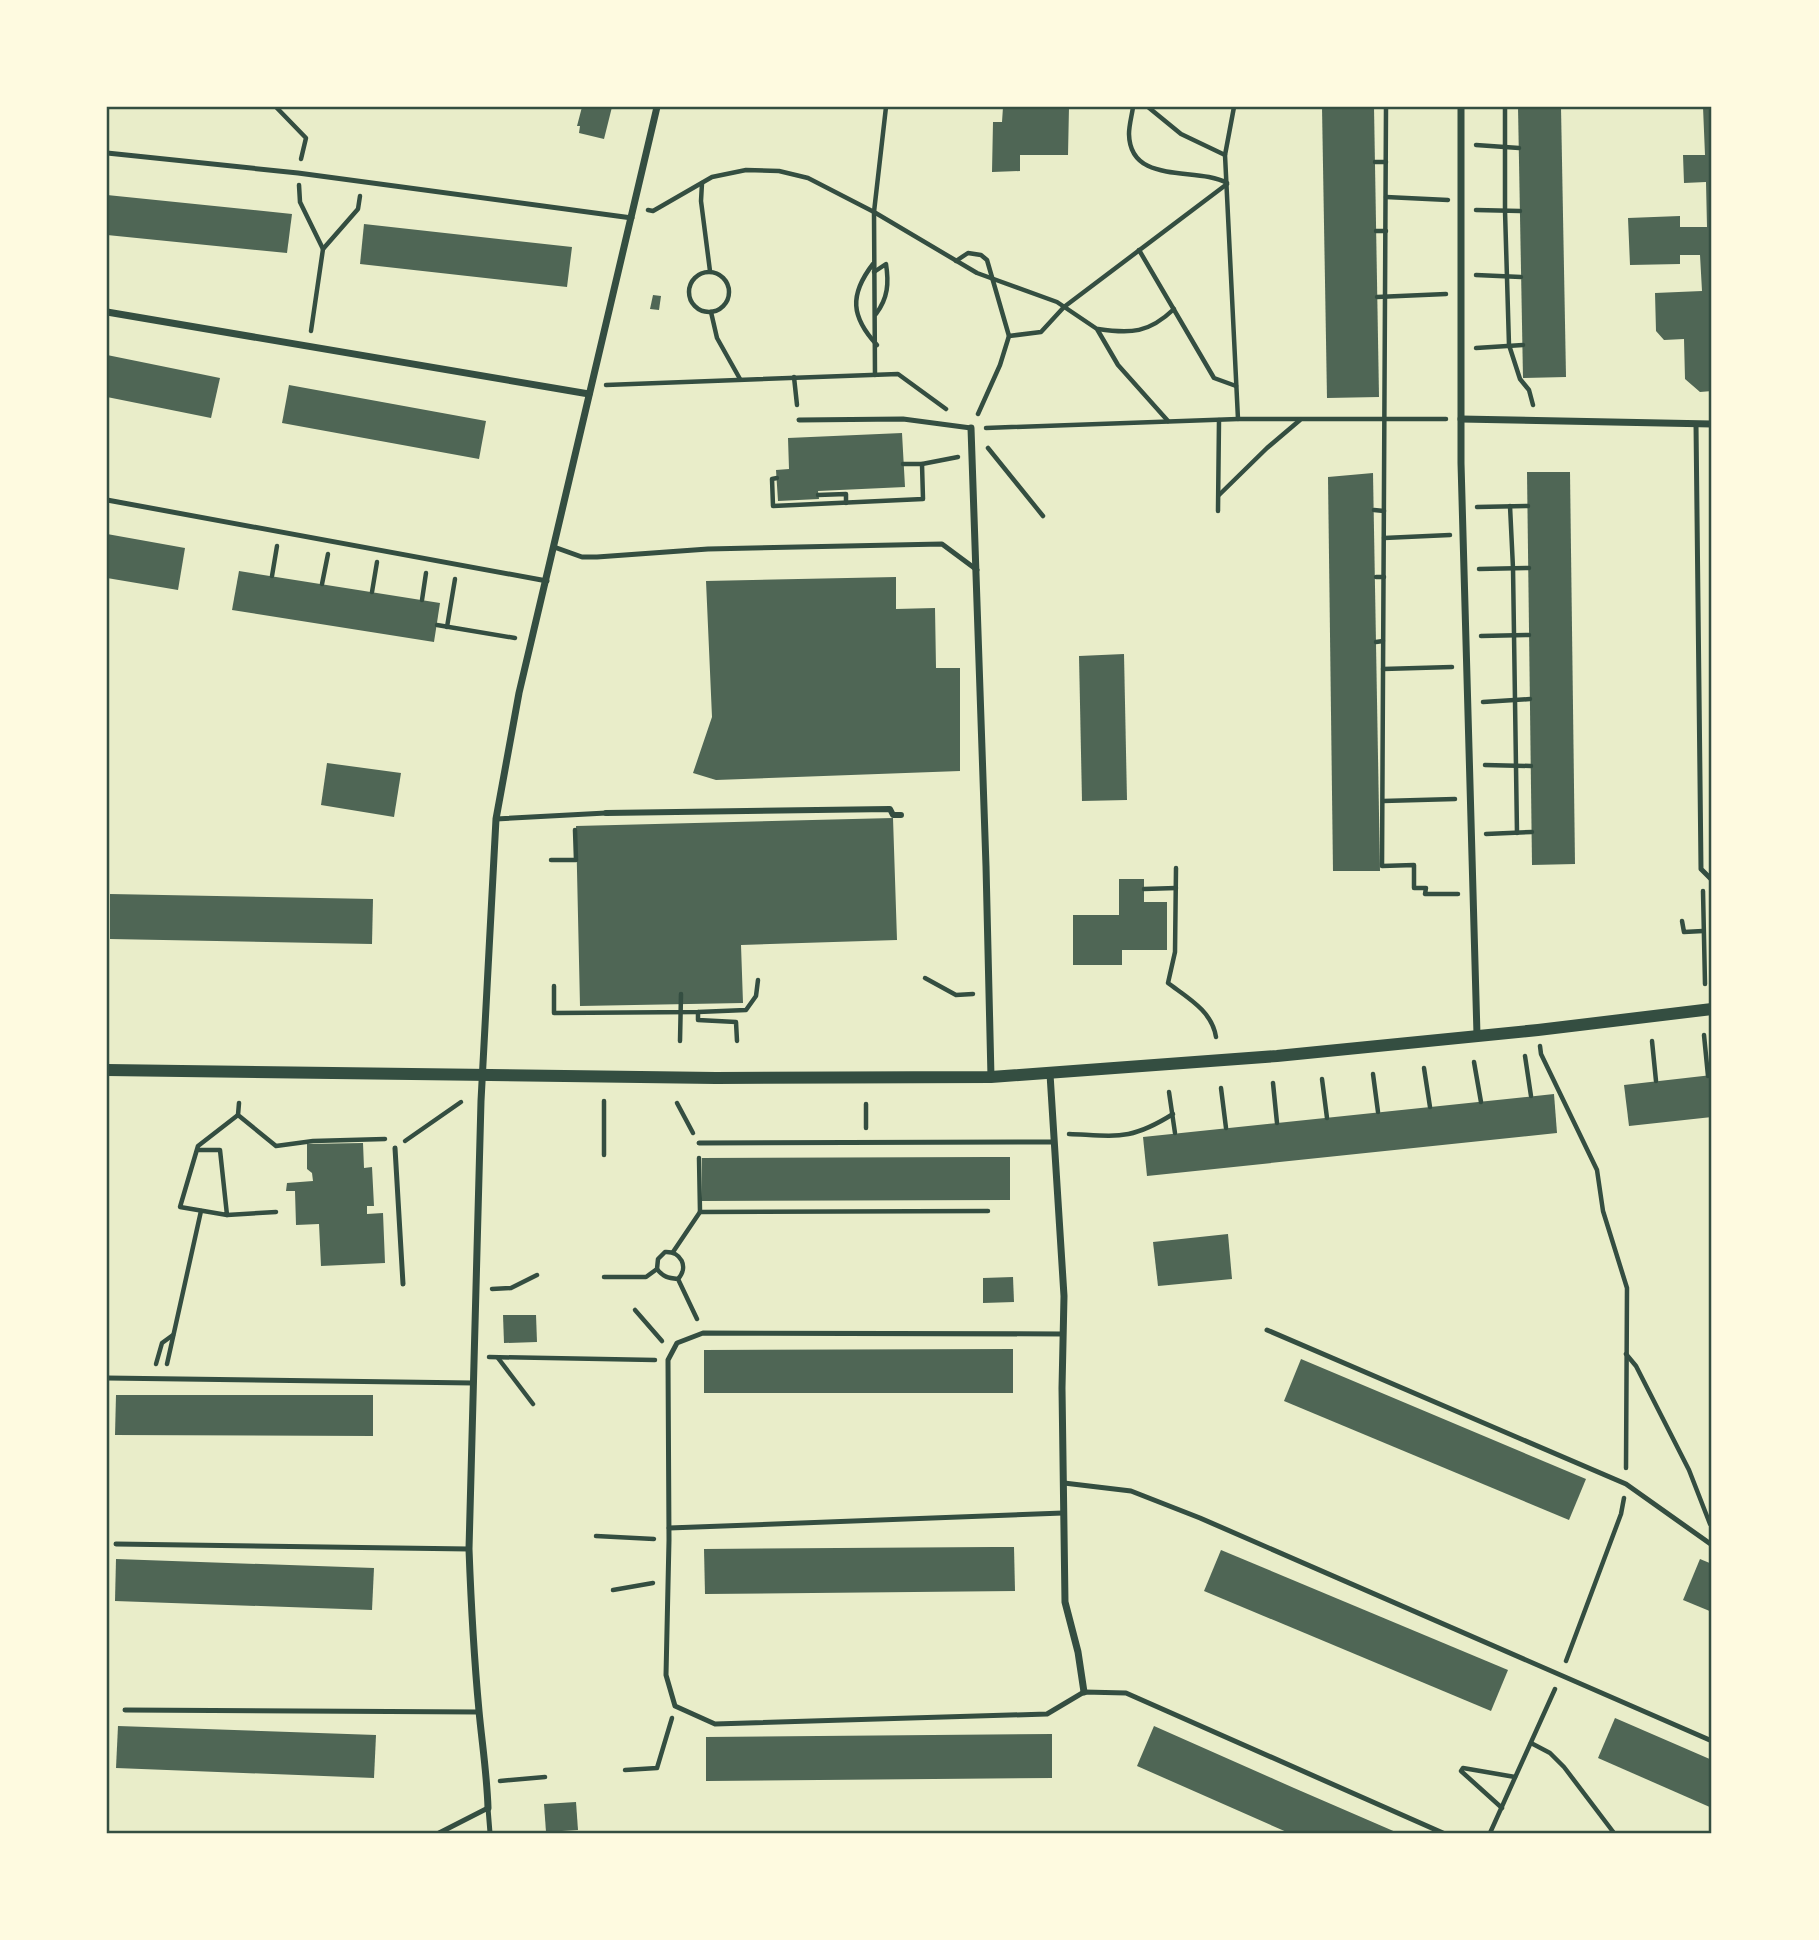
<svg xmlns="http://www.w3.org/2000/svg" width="1819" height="1940" viewBox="0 0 1819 1940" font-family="Roboto,sans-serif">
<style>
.building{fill:#4f6655}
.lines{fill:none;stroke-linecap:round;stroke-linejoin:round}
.path{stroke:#344e41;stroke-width:4.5}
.service{stroke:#344e41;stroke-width:5}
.pedestrian{stroke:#344e41;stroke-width:6}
.minor{stroke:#344e41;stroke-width:7}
.tertiary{stroke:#344e41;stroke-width:12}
.neatline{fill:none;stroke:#344e41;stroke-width:2.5}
</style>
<rect width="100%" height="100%" fill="#e9edc9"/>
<g class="building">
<polygon points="582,107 612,107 604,139 579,133 580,126 577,126"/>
<polygon points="1003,107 1069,107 1068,155 1020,155 1020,171 992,172 993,122 1002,122"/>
<polygon points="1322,107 1374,107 1379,397 1327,398"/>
<polygon points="1518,107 1561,107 1566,377 1523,378"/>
<polygon points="1703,107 1712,107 1712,391 1700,392 1685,379 1684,339 1664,340 1656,331 1655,293 1702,291 1700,255 1680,255 1680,264 1630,265 1628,218 1680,216 1680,227 1707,227 1706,182 1684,183 1683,155 1705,155"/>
<polygon points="107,195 292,214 287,253 107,235"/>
<polygon points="364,224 572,247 567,287 360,264"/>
<polygon points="653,295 661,296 659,310 650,309"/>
<polygon points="107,355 220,378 211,418 107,397"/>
<polygon points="289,385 486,421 479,459 282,423"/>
<polygon points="902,433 905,487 818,491 819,499 778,501 776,470 789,469 788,438"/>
<polygon points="1527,472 1570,472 1575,864 1532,865"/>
<polygon points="1373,473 1380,871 1333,871 1328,477"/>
<polygon points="107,534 185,548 178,590 107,578"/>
<polygon points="239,571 440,603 434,642 232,610"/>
<polygon points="896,577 896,609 935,608 936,668 960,668 960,771 716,780 693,773 712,717 706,581"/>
<polygon points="1124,654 1127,800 1082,801 1079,656"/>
<polygon points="327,763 401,773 394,817 321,805"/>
<polygon points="893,818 897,940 741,945 743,1003 580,1006 576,826"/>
<polygon points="1119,879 1144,879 1144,902 1167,902 1167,950 1122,950 1122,965 1073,965 1073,915 1119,915"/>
<polygon points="110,894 373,899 372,944 110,939"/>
<polygon points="1712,1075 1712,1117 1629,1126 1624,1085"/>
<polygon points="1554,1094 1557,1133 1147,1176 1143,1137"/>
<polygon points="363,1143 364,1168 372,1167 374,1206 367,1206 367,1214 383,1213 385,1263 321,1266 319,1224 296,1225 295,1191 286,1191 287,1183 313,1181 312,1173 307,1169 307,1144"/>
<polygon points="990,1157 1010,1157 1010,1200 702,1201 702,1158"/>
<polygon points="1228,1234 1232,1279 1158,1286 1153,1242"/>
<polygon points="1013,1277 1014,1302 983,1303 983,1278"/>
<polygon points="503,1315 536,1315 537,1342 504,1343"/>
<polygon points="1013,1349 1013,1393 704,1393 704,1350"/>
<polygon points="1301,1359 1586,1479 1569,1520 1284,1401"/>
<polygon points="116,1395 373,1395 373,1436 115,1435"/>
<polygon points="992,1547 1014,1547 1015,1591 705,1594 704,1549"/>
<polygon points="1221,1550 1508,1670 1491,1711 1204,1591"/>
<polygon points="116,1559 374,1568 372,1610 115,1601"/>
<polygon points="1700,1559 1712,1564 1712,1612 1683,1600"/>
<polygon points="1615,1718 1712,1760 1712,1808 1598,1758"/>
<polygon points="118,1726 376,1735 374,1778 116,1768"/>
<polygon points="1154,1726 1294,1788 1398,1833 1289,1833 1137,1766"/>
<polygon points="1052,1734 1052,1778 706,1781 706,1737"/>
<polygon points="576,1802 578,1830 546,1832 544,1804"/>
</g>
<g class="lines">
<g class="path">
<polyline points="276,107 306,138 301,159"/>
<path d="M1133,107C1132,115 1129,125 1129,134C1130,186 1197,166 1227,183"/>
<polyline points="1148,107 1181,134 1225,155"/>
<polyline points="1234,107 1225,155 1238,419"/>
<polyline points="1386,107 1382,866 1414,865 1414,888 1426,888 1425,894 1458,894"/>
<polyline points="1505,107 1505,211 1509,345 1520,379 1529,390 1533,405"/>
<polyline points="1476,145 1519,148"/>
<polyline points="1375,162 1386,162"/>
<polyline points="702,183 701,201 710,271"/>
<polyline points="299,185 300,202 323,249 311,331"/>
<polyline points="1386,197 1448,200"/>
<polyline points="648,210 653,211 712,177 746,170 779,171 808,178 874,212 977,273 1057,302 1097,329 1118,365 1168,421"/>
<polyline points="1476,210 1520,211"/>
<polyline points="1376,231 1386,231"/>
<polyline points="323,249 358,209 360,196"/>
<polyline points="1139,250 1214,378 1236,386"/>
<polyline points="956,261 968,253 981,255 987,260 1009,336 1000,365 978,414"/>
<path d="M873,264C849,295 851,317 877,345"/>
<circle cx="709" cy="292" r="20"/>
<path d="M874,272L886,264C889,283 888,298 876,314"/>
<polyline points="1476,275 1521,277"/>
<polyline points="1377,297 1446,294"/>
<polyline points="711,312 717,338 740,379"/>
<path d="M1098,329C1131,334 1149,333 1174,309"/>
<polyline points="1009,336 1041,332 1064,307 1227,184"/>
<polyline points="1476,348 1523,345"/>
<polyline points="875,375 874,212 886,107"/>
<polyline points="794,377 797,405"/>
<polyline points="606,385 898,374 946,409"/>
<polyline points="986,428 1238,419 1446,419"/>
<polyline points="988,448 1043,516"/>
<polyline points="903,464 922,464 958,457"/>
<polyline points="777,478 772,479 773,506 923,499 922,464"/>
<polyline points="818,495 846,494 846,503"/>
<polyline points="1219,495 1267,448 1300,420"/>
<polyline points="1510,506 1513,568 1517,833"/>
<polyline points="1477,507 1528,506"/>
<polyline points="1374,510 1384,511"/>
<polyline points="1218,511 1219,420"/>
<polyline points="1384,538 1450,535"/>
<polyline points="1479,569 1529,568"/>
<polyline points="272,576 277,546"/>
<polyline points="1376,577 1384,577"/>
<polyline points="322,584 328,554"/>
<polyline points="372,592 377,562"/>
<polyline points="422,600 426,573"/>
<polyline points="437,625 515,638"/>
<polyline points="447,627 455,579"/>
<polyline points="1481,636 1529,635"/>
<polyline points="1376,642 1383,641"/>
<polyline points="1383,669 1452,667"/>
<polyline points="1483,702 1530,699"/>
<polyline points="1485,765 1531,766"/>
<polyline points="1383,801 1455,799"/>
<polyline points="1486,834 1532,832"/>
<polyline points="551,860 576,860 575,830"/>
<path d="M1176,868L1175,952L1168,983C1188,998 1212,1011 1216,1037"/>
<polyline points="1144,889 1176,888"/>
<polyline points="1703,891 1705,984"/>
<polyline points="1682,921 1684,932 1703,931"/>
<polyline points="925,978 956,995 973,994"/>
<polyline points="554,986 554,1013 698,1012 746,1010 756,996 758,980"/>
<polyline points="698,1012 698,1020 736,1022 737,1041"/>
<polyline points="1704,1035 1708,1076"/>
<polyline points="680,1041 681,994"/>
<polyline points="1652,1041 1656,1081"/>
<polyline points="1540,1046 1541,1054 1597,1170 1603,1211 1627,1288 1626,1468"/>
<polyline points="1525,1056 1531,1096"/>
<polyline points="1474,1062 1481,1102"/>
<polyline points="1424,1068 1430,1107"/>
<polyline points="1373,1074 1378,1112"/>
<polyline points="1322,1079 1327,1118"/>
<polyline points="1273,1083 1277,1123"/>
<polyline points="1221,1088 1226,1128"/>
<polyline points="1169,1092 1175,1133"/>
<polyline points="239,1103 238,1115 276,1146 313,1141 385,1139"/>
<polyline points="677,1103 693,1133"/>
<polyline points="866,1104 866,1128"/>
<path d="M1069,1134C1117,1136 1130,1141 1173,1114"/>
<polyline points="405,1141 461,1102"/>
<polyline points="198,1150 220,1150 227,1215 180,1207 198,1146 238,1115"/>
<polyline points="604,1155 604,1101"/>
<polyline points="699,1158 700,1212 988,1211"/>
<polyline points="227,1215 276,1212"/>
<polyline points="673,1252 700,1212"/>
<path d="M657,1269C663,1277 668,1278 678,1279L697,1319"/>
<path d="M604,1277H646L657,1269L658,1259L665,1252C681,1251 689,1267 678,1279"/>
<polyline points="492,1289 511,1288 537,1275"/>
<polyline points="635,1310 662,1341"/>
<polyline points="1626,1354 1636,1366 1689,1470 1710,1524"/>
<polyline points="489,1357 655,1360"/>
<polyline points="498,1358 533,1404"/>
<polyline points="156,1364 162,1343 173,1335"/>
<polyline points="167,1364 201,1211"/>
<polyline points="596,1536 654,1539"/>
<polyline points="613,1590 653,1583"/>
<polyline points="1566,1661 1621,1514 1624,1498"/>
<polyline points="1531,1743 1550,1753 1564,1767 1614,1833"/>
<polyline points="625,1770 657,1768 672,1718"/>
<polyline points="500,1781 545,1777"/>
<polyline points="1502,1808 1461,1771 1463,1768 1515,1777"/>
<polyline points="1490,1833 1555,1689"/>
</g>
<g class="service">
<polyline points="107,153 298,173 632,218"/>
<polyline points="799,420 903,419 971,428"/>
<polyline points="1696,424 1701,869 1712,880"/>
<polyline points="107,500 547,581"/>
<polyline points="554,547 582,557 597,557 708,549 942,544 977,570"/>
<polyline points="496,819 606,813"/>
<polyline points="699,1143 1054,1142"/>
<polyline points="395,1148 403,1284"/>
<polyline points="1267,1330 1626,1484 1712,1545"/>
<polyline points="1063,1334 703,1333 677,1343 668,1360 669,1540 666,1675 675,1706 715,1724 1047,1714 1084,1692 1126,1693 1443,1833"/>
<polyline points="107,1378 473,1383"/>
<polyline points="1064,1483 1131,1491 1200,1518 1712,1741"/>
<polyline points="669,1528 1063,1513"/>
<polyline points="116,1544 469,1549"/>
<polyline points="125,1710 479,1712"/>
<polyline points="439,1833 488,1808 490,1833"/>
</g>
<polyline class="pedestrian" points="606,813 890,809 893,815 901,815"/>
<g class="minor">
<polyline points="1461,107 1461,463 1477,1035"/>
<polyline points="107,312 589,394"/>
<polyline points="1461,419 1712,424"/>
<polyline points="971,428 986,866 991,1077"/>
<polyline points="1050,1074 1064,1296 1062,1388 1065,1602 1078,1652 1084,1692"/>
<path d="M488,1808C487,1775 482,1743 479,1711C474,1657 471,1603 469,1549L481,1101L496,819L519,693L657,107"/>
</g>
<polyline class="tertiary" points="107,1070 716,1078 991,1077 1277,1056 1538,1030 1712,1009"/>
</g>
<rect width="1819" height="1940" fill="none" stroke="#fefae0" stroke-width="217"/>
<rect x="108" y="108" width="1602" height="1724" class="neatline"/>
</svg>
